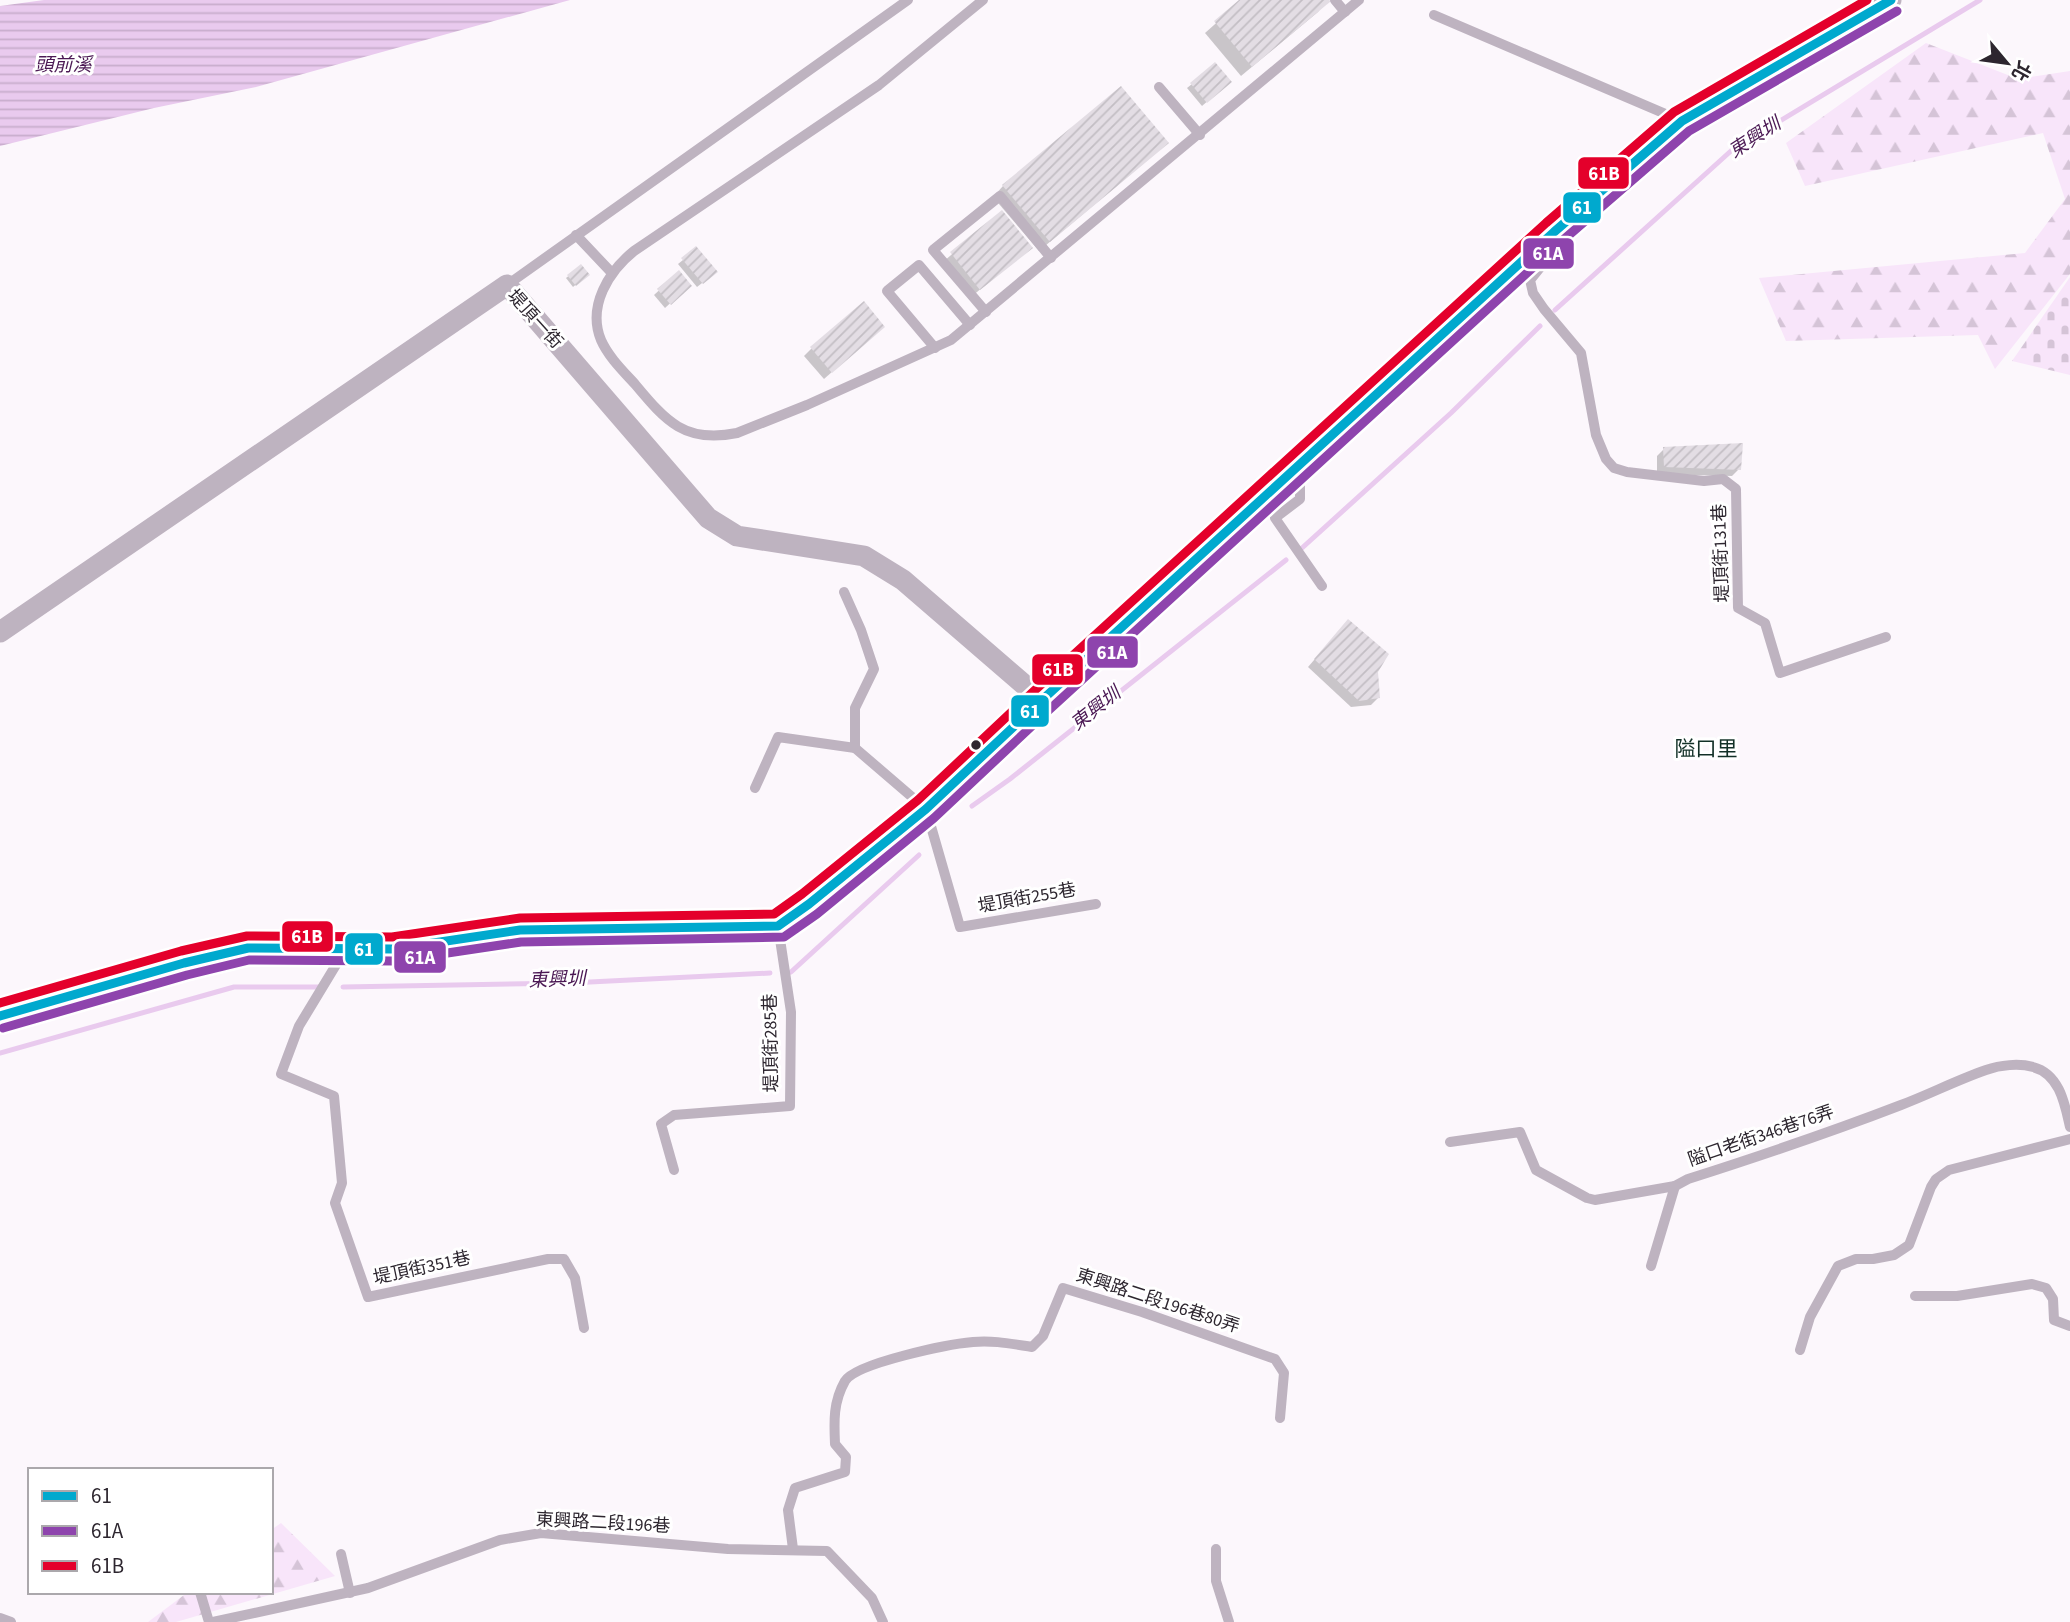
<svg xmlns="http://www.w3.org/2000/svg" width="2070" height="1622" viewBox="0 0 2070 1622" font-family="'Source Sans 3','Noto Sans TC',sans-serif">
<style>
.forest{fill:url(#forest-firs)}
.cemetery{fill:url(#cemetery-stones)}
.water{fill:url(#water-rules)}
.shadow{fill:#0003}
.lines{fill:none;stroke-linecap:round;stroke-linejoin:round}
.stream{stroke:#e9caee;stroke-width:5}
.building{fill:url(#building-hatch)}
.lane{stroke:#beb3c0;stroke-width:10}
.street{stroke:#beb3c0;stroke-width:21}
.bus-1-casing{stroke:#fff;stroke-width:14}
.bus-2-casing{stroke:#fff;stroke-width:14}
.bus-3-casing{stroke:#fff;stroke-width:14}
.bus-1{stroke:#00a9ce;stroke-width:9}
.bus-2{stroke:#8e44ad;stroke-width:9}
.bus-3{stroke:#e4002b;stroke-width:9}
.bus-dot{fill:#2d262f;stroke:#fff;stroke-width:2.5}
.labels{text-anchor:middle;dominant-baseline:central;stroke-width:6;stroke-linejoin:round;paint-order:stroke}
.street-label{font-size:18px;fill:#2d262f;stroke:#fff}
.water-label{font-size:19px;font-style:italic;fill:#4b1954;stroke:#fff}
.quarter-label{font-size:21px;fill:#123027;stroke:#fff}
.line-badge{stroke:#fff;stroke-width:2.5}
.badge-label{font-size:19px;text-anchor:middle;font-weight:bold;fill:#fff}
</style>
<defs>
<pattern id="forest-firs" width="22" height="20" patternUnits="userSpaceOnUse" patternTransform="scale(1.75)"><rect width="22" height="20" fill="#f8e5fa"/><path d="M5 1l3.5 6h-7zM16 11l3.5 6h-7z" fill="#d5c4d7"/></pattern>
<pattern id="cemetery-stones" width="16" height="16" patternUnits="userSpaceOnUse" patternTransform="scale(1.75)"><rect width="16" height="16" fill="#f8e5fa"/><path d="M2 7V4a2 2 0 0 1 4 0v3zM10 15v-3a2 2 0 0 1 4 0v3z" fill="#d5c4d7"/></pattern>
<pattern id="water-rules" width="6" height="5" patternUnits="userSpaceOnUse" patternTransform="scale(1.75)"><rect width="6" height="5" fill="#e9caee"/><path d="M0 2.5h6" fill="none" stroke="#c8adcc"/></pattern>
<pattern id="building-hatch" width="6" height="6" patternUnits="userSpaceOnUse" patternTransform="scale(1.75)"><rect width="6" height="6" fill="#e3dde4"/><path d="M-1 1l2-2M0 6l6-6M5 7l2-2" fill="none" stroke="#c3bec4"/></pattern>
</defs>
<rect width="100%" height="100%" fill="#fcf7fc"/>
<g class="forest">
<polygon points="1926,43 2018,79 2070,71 2070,274 1995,369 1978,335 1786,341 1759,278 2025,253 2065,199 2043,133 1805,186 1786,143"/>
<polygon points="281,1523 335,1576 176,1622 148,1622 188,1592 271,1592 271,1530"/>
</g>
<polygon class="cemetery" points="2070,277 2070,375 2012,361"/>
<polygon class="water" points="44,0 570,0 256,87 154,108 0,146 0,6"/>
<g class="shadow">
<polygon points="1242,0 1327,0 1318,12 1241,76 1205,33"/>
<polygon points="1192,84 1225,86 1202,106 1187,88"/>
<polygon points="1156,153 1039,251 993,197 1003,186"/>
<polygon points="1002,212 1023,255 972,296 944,261"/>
<polygon points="683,260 711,276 697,287 678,264"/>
<polygon points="581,266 587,275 573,287 566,278"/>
<polygon points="679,272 690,285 665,308 654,295"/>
<polygon points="875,334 824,379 804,356 812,348"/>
<polygon points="1664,449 1739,469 1732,476 1657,474 1657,456"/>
<polygon points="1341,629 1376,671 1378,698 1371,705 1351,707 1308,667"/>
</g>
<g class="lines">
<g class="stream">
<polyline points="1555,310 1732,150 1980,0"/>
<polyline points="1302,548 1451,413 1540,326"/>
<polyline points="972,806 1010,779 1286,560"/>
<polyline points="791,972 919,855"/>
<polyline points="343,987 570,983 770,973"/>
<polyline points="0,1053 234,987 320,987"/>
</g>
</g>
<g class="building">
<polygon points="1239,0 1329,0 1331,1 1252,67 1214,21"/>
<polygon points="1215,62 1232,82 1207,103 1190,83"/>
<polygon points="1121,86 1169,143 1050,242 1002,185"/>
<polygon points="1002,210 1033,248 980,290 950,252"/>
<polygon points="696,246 718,272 703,284 681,258"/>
<polygon points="581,264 590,275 576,286 567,275"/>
<polygon points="679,270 692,286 671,305 657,289"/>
<polygon points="864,301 885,327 832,373 810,347"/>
<polygon points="1743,443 1741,470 1664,467 1663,447"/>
<polygon points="1348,619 1389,654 1378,672 1380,698 1359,701 1314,659"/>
</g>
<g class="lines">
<g class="lane">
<path d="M983,0L879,85L634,251C609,271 587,306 601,340C608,356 622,370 634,383C665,420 684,444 737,433L807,405L951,340L1359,0"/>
<polyline points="1335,0 1345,12"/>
<polyline points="1434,15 1682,121"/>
<polyline points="1159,87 1200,135"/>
<polyline points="1554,233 1555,249 1530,280 1533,293 1544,309 1581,353 1596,435 1606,459 1614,468 1627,472 1704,481 1723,479 1736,489 1738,608 1765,623 1780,673 1886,637"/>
<polyline points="576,235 611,272"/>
<polyline points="507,285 908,0"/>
<polyline points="986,312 933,250 1000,196 1051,258"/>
<polyline points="935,348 887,291 919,265 970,325"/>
<polyline points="1300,465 1300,499 1275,518 1322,586"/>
<polyline points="844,592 861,630 874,669 855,708 855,748 926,809 960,927 1096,904"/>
<polyline points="755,788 778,737 855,748"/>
<polyline points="345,950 299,1026 281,1074 334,1096 342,1183 335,1203 368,1297 548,1259 564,1259 575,1278 584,1328"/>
<path d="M1450,1142L1520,1132L1536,1170L1587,1198L1595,1200L1675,1186L1688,1179C1760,1156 1831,1132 1901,1105C1930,1094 1957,1080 1986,1070C2000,1065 2019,1063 2033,1067C2060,1074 2065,1105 2070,1127"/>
<polyline points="674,1170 661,1124 674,1115 790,1106 791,1012 778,926"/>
<polyline points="1651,1266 1675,1186"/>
<polyline points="1915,1296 1957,1296 2032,1284 2046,1288 2053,1299 2054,1320 2070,1326"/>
<polyline points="1800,1350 1810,1317 1838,1266 1856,1259 1873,1259 1894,1255 1909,1245 1931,1187 1936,1179 1949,1170 2070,1139"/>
<path d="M793,1549L788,1510L795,1488L845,1472L846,1457L835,1444C834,1422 833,1402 845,1381C856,1363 949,1344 973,1342C993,1340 1012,1344 1032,1347L1043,1336L1063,1288L1142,1312L1275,1359L1284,1373L1280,1418"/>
<polyline points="1216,1549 1216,1581 1229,1622"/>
<polyline points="341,1554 350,1593"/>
<polyline points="200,1592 209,1622"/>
<polyline points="0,1618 11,1622"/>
<polyline points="213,1622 368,1588 500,1540 541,1533 728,1549 827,1551 872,1598 883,1622"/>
</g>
<g class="street">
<polyline points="0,632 507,285 708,518 737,536 864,556 903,580 1042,700"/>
<polyline points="0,1016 184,963 248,948 393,949 520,930 778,926 809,904 926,809 1042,700 1554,232 1682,121 1891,0"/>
</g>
<defs>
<polyline id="bus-1" points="0,1016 184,963 248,948 393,949 520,930 778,926 809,904 926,809 1042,700 1554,232 1682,121 1891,0"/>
<polyline id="bus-2" points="3,1028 187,975 249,960 394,961 521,942 784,937 817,914 934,818 1050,709 1562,241 1689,131 1897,11"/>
<polyline id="bus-3" points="0,1003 181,951 247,936 392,937 520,918 774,914 802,894 918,800 1034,691 1546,223 1674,112 1867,0"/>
</defs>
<use href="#bus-1" class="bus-1-casing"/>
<use href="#bus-2" class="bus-2-casing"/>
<use href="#bus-3" class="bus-3-casing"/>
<use href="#bus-1" class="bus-1"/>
<use href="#bus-2" class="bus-2"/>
<use href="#bus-3" class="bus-3"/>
</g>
<circle class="bus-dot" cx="976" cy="745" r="6"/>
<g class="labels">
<g class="street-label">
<text transform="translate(535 319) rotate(48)">堤頂一街</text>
<text transform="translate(1721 553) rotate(-92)">堤頂街131巷</text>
<text transform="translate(1027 898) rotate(-10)">堤頂街255巷</text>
<text transform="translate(771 1043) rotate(-91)">堤頂街285巷</text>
<text transform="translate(1761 1136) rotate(-19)">隘口老街346巷76弄</text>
<text transform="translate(422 1268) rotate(-12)">堤頂街351巷</text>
<text transform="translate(1158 1301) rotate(18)">東興路二段196巷80弄</text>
<text transform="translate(603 1523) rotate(3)">東興路二段196巷</text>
</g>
<g class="water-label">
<text x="63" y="65">頭前溪</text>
<text transform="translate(1755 138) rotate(-33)">東興圳</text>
<text transform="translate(1096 709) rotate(-38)">東興圳</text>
<text transform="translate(557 980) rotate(-2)">東興圳</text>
</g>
<g class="quarter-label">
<text x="1706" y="749">隘口里</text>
</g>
</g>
<g class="line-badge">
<rect x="1577" y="156" width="53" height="34" rx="7" fill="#e4002b"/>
<rect x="1562" y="191" width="40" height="33" rx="7" fill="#00a9ce"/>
<rect x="1522" y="237" width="53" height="33" rx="7" fill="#8e44ad"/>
<rect x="1086" y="635" width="53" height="34" rx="7" fill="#8e44ad"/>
<rect x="1031" y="653" width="53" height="33" rx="7" fill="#e4002b"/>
<rect x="1010" y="694" width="40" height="34" rx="7" fill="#00a9ce"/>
<rect x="281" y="920" width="53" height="33" rx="7" fill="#e4002b"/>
<rect x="344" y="932" width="40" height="34" rx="7" fill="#00a9ce"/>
<rect x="393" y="940" width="54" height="34" rx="7" fill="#8e44ad"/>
</g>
<g class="badge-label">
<text x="1604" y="180">61B</text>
<text x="1582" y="214">61</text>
<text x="1548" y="260">61A</text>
<text x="1112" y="659">61A</text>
<text x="1058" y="676">61B</text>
<text x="1030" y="718">61</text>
<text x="307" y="943">61B</text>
<text x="364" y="956">61</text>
<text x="420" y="964">61A</text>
</g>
<rect x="28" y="1468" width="245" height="126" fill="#ffffff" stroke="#aba8ac" stroke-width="2"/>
<rect x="42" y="1491" width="35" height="10" fill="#00a9ce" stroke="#aba8ac" stroke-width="2"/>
<text x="91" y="1503" font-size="21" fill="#2d262f">61</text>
<rect x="42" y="1526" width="35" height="10" fill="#8e44ad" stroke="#aba8ac" stroke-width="2"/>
<text x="91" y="1538" font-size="21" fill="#2d262f">61A</text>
<rect x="42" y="1561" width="35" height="10" fill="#e4002b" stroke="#aba8ac" stroke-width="2"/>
<text x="91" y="1573" font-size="21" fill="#2d262f">61B</text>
<g transform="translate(2007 63) rotate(119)" stroke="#ffffff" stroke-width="5" paint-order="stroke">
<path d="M0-5L12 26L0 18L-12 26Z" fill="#2d262f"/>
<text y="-10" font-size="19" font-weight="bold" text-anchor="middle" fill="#2d262f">北</text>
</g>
</svg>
